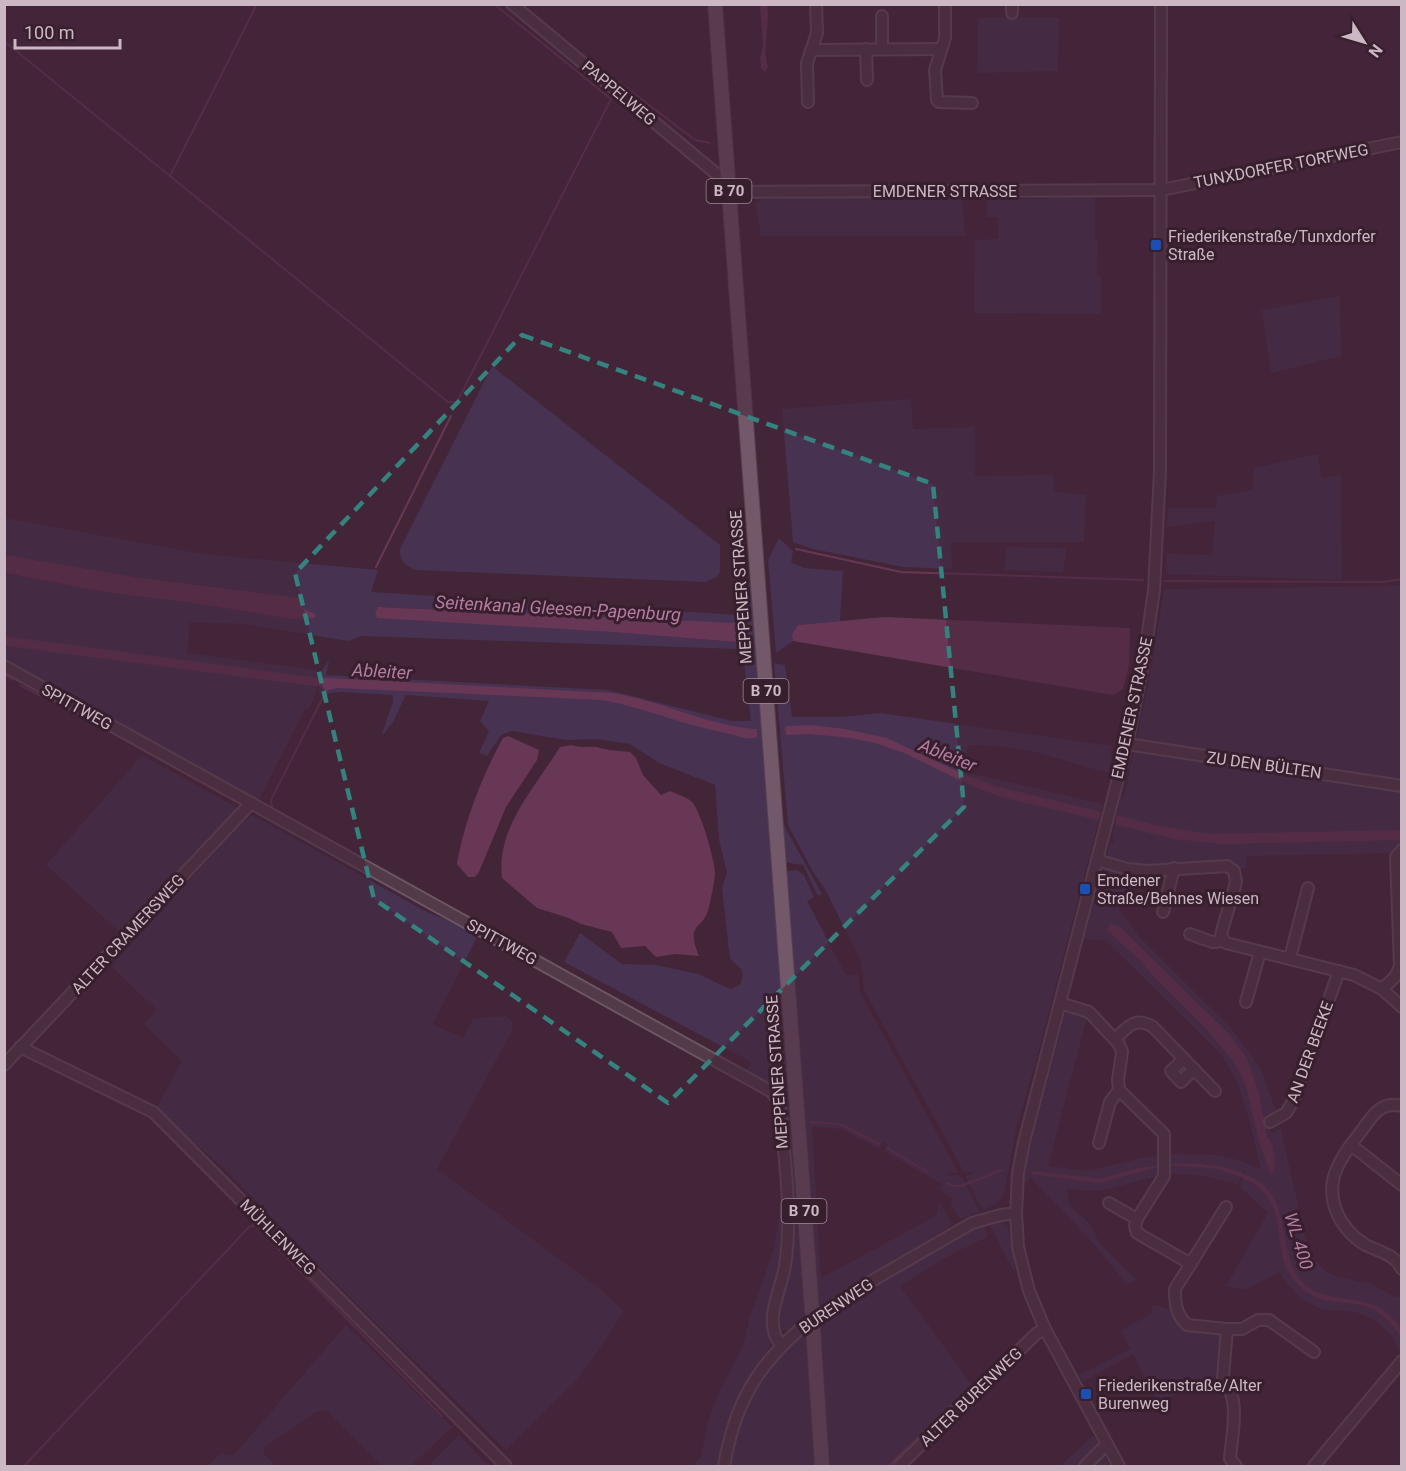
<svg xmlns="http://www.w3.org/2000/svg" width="1406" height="1471" viewBox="0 0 1406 1471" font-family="Roboto,sans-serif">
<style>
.green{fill:#473251;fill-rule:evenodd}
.water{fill:#683756}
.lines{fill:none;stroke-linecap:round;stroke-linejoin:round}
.stream{stroke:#683756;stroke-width:2}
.minor-casing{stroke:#6c5564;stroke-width:14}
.major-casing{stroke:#58414f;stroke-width:16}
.minor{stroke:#523a49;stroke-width:10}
.major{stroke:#725869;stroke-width:14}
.minor-bridge-casing{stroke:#6c5564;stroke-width:14;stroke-linecap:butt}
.minor-bridge{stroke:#523a49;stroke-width:10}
.marked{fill:none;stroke:#35837f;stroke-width:4.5;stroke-dasharray:12 8;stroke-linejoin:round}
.transit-dot{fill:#1a4fb4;stroke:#381f2e;stroke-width:2}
.labels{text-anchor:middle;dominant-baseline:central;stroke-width:6;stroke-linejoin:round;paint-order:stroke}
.shield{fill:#381f2e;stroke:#a08997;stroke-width:1.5}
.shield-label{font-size:15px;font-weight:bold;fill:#ccb7c4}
.street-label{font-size:16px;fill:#ccb7c4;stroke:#381f2e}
.poi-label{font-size:16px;fill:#ccb7c4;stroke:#381f2e;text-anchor:start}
.water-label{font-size:18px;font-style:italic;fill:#b47da0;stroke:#381f2e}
</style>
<rect width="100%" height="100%" fill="#432538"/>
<g class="green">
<polygon points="978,18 1059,18 1058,71 977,73"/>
<polygon points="1049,195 1095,195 1095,240 1098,241 1097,276 1101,277 1101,314 974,313 975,240 998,239 998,218 987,217 987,198 1049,199"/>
<polygon points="962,196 965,236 761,236 755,203 762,199"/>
<polygon points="1340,296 1341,356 1271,373 1262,310"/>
<path d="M492,366L720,545V572L717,577L705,582L416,570C404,565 400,561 400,549Z"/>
<polygon points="911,399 913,429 975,427 975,476 1053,475 1055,492 1086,495 1084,542 951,542 952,569 903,567 813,549 793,542 782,409"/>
<polygon points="1317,454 1322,478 1341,475 1342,580 1166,574 1167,554 1212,555 1215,521 1167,527 1168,508 1216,508 1217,496 1252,490 1254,468"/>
<path d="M5,518L202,554L378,570L371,592L739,615L743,584L751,582L756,660H760L806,1315L788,1330L781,1331C771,1319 783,1296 783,1282C784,1223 784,1164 784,1105L745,1073L751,1062L564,962L580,933L622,964L656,965L698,974L730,989L740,985C746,970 741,969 730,959L722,888L727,872L719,840L715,785L659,763L630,744L598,739L566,740L512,731L501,735L487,756L479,753L489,731L480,721L489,701L406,695L393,722L383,735L382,733L393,702V695L342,692L329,693L327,696L319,693L322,670L329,660L326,675L608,690L732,721H751L744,662L737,649L362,636L348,641L244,624L190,622L187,653L317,670C320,684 315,697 309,709H305L259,800L5,664L4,573L105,592L316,614L304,609L300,598L141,578L5,555ZM378,607L638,619L739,634L736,642L612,632Z"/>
<polygon points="779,538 793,551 791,562 804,568 843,571 840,621 799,625 792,634 793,641 776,653 768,560"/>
<polygon points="1006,547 1067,548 1063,572 1005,570"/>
<polygon points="1401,586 1402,845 1393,853 1247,856 1246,868 1238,869 1228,861 1138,865 1110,857 1107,854 1110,842 1113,843 1114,838 1112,837 1121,797 1124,797 1150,676 1164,589"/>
<polygon points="769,658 771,658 782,819 787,831 822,894 818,896 803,865 783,862"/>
<path d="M774,663L785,665L792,717H839L880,713L1112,746L1109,773C1088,768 1068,761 1046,755C1022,748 993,745 968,745L965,772L1103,804L1036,1061L1017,1125L1004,1194L998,1202L983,1211L965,1176L973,1174L972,1172H964L864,990L861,961L825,889L813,872L788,825Z"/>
<polygon points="142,755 238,808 121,933 46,865"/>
<polygon points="252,815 427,912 479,933 433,1024 463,1038 473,1019 505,1016 512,1021 512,1031 437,1169 600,1289 624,1311 596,1354 576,1381 506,1450 334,1282 225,1169 155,1110 182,1061 144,1024 157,1010 111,966 239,826"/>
<polygon points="797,870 804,875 814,897 807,901 846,975 853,975 858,973 860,992 958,1172 949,1173 949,1175 958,1175 963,1179 980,1212 960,1219 950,1203 953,1199 939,1189 943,1185 884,1151 888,1144 883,1141 878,1149 842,1129 812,1127 821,1278 936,1216 940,1201 952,1225 816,1308 784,874 789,871"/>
<path d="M1110,870L1129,876L1119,909L1138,935L1231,1028L1261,1069L1277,1114L1267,1118L1271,1133L1281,1129L1308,1251L1325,1271L1338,1277L1372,1284L1395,1297H1401V1357C1395,1333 1373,1314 1348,1311C1338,1309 1325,1312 1316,1307C1299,1299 1290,1287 1279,1272L1245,1290L1226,1286L1268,1213L1240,1187L1245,1172L1243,1170L1238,1186L1234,1183L1205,1176L1167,1173L1168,1154L1216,1155L1235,1159L1261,1169L1250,1123L1237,1081L1220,1053L1105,940L1084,939L1101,873Z"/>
<polygon points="1070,1012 1087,1017 1048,1166 1089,1171 1146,1157 1161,1156 1158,1176 1099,1191 1067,1189 1069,1205 1089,1223 1100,1244 1137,1280 1127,1285 1095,1245 1030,1177 1028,1182 1024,1182 1026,1163 1065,1014"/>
<polygon points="780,1210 783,1210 786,1235 770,1324 771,1341 767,1351 740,1393 733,1408 724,1432 718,1466 692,1466 701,1457 708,1421 719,1392 743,1346 750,1317 774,1248"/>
<polygon points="990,1222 1002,1222 1008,1227 1016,1275 989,1224"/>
<polygon points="984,1224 987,1237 952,1254 900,1286 974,1388 893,1466 828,1466 818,1324 845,1307 843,1303 965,1231"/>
<polygon points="1153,1304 1174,1311 1175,1319 1185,1328 1223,1334 1220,1373 1158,1403 1133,1354 1083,1382 1079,1375 1130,1349 1121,1330 1151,1314"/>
<polygon points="346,1325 452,1427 411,1466 382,1466 326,1410 314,1413 265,1447 263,1453 276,1466 208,1466 220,1454 234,1455"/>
<path d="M808,1332L817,1466H728C738,1412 755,1384 790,1342L793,1344Z"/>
<polygon points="459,1435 488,1466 428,1466"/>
<polygon points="1094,1435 1109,1465 1106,1466 1060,1466"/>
</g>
<g class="water">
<path d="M760,5H767C771,27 761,46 768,67L765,72L761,68L760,58L763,46Z"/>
<polygon points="5,555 141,578 300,598 304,609 316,614 315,618 292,619 188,602 105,592 5,573"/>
<polygon points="378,607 737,623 739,634 736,642 612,632 377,618 375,613"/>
<polygon points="884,617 1130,628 1129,665 1123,689 1113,695 793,641 792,634 798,625"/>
<path d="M4,636L311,677L613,693C662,701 706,725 755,729H757V737C746,741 737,735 726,733C683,725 643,707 601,700L337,688L328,690L324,695L323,694L325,688L322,687L7,646L5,645Z"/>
<polygon points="811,725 845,729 887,738 963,774 998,787 1101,812 1099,820 1001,797 972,786 904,753 875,743 851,738 810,734 786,735 785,727 787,726"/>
<path d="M508,736L539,750L537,760L506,807L479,872L475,877H468L457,864C464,822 482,776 503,738Z"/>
<path d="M572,745C584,749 586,746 596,747C608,750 616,751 630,752L636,758L643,775L661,795L670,791C677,794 686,797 691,801C700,808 716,864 715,875C714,885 711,897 709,907C703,932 685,921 699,956L675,954L656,957L645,946L621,948L612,932L581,924L569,918L537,908L502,878C496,827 535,788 560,747Z"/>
<polygon points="1117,815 1155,825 1210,834 1401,830 1401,840 1221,844 1174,839 1115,824"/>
<polygon points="1110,924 1120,927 1231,1036 1247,1059 1259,1093 1267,1137 1272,1144 1275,1161 1273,1173 1270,1172 1258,1138 1247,1090 1241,1074 1233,1061 1206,1029 1154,977 1140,960 1107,930"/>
<path d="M1173,1164C1202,1162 1253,1167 1271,1194C1292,1225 1277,1277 1319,1293C1346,1303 1374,1295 1395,1321C1400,1326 1402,1329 1401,1337C1367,1284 1339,1317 1303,1289C1257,1252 1309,1194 1221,1170C1205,1166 1188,1168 1171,1165Z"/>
<polygon points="1155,1166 1155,1168 1099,1183 1031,1174 1033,1171 1100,1179 1138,1168"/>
</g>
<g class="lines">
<g class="stream">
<polyline points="494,4 611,99 613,95"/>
<polyline points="4,41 448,402 457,402 611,99"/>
<polyline points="618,84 619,82 695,140 710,143"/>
<polyline points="170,176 257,4"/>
<polyline points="796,549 901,572 1143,580"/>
<polyline points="376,567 451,416"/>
<polyline points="1165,581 1383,582 1402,579"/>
<polyline points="4,675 13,680"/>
<polyline points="20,685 43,697"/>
<polyline points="272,808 271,800 325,693"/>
<polyline points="811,1122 840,1124 879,1144"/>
<polyline points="887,1148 928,1172"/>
<polyline points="947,1183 954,1186 961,1186 1002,1170"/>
<polyline points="24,1466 249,1227 255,1225 442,1416"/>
<polyline points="888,1466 971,1386"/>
</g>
<defs>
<g id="minor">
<polyline points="512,4 719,176 727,178"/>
<polyline points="945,4 945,38 935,70 937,100 939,102 972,103"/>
<polyline points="1012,4 1012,13"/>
<polyline points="882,16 882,49"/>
<polyline points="866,49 867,80"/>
<polyline points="811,50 941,49"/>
<polyline points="808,102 807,63 817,33 816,4"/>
<polyline points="729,192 1161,190 1402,142"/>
<path d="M4,666L772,1092L780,1105C784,1158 793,1213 785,1266C781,1291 762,1323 781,1345"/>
<polyline points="1127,744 1402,786"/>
<polyline points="1097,860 1127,869 1148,871 1227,866 1234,871 1236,882 1222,931 1221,936 1226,943 1354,975 1382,989 1402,1007"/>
<polyline points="1163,912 1174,868"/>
<polyline points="1190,934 1212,942 1223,941"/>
<polyline points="1290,958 1308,888"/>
<polyline points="1382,989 1395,977 1400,967 1396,857 1402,850"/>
<polyline points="1246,1002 1260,952"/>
<polyline points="1060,1003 1089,1012 1119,1044 1122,1052 1118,1080 1119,1090 1164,1134 1164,1176 1137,1219 1135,1226 1137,1233 1191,1264"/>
<path d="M1115,1039C1128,1027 1135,1016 1153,1027L1215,1091"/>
<polyline points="20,1047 153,1112 506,1466"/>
<polyline points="1184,1059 1171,1071 1181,1082 1194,1069"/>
<polyline points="4,1065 251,803"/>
<path d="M1402,1106C1383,1101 1374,1113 1365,1126C1355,1140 1343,1153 1337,1168C1324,1197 1339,1228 1364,1244C1378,1252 1394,1253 1402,1269"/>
<polyline points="1270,1122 1286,1113 1292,1103 1339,971"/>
<polyline points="1099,1143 1110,1102 1119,1090"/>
<polyline points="1351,1145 1402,1185"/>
<polyline points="1109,1203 1137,1219"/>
<path d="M1226,1207L1175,1289C1175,1304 1176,1314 1187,1325L1227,1329"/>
<polyline points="823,1313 856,1290 972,1223 1001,1215 1016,1213"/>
<path d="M724,1466C734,1408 754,1369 799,1330"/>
<polyline points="899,1466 1037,1333 1045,1329"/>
<polyline points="1085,1466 1107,1444"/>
<polyline points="1119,1466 1045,1329 1029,1291 1018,1247 1016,1213 1018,1173 1024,1142 1127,744 1144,660 1154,590 1160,471 1161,4"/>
<path d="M1236,1466L1230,1459C1232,1432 1241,1400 1223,1378L1227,1329H1242L1258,1320H1269L1314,1352"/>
<polyline points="1314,1466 1402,1361"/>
</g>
<g id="major">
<polyline points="715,4 812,1311"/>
<polyline points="813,1328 822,1466"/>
</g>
</defs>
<use href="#minor" class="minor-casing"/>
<use href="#major" class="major-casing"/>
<use href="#minor" class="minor"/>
<use href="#major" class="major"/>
<defs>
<polyline id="minor-bridge" points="799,1330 823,1313"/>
</defs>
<use href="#minor-bridge" class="minor-bridge-casing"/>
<use href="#minor-bridge" class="minor-bridge"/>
</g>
<path d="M0 0H1406V1471H0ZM522,335L933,484L964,807L668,1103L374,899L295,573Z" fill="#432538" fill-opacity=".55" fill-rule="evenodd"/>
<path class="marked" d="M522,335L933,484L964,807L668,1103L374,899L295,573Z"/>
<g class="transit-dot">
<rect x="1150" y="239" width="12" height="12" rx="3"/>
<rect x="1079" y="883" width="12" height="12" rx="3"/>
<rect x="1080" y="1388" width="12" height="12" rx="3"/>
</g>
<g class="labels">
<g class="shield">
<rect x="706.5" y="179" width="45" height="24" rx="4.5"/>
<rect x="743.5" y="679" width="45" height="24" rx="4.5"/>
<rect x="781.5" y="1199" width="45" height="24" rx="4.5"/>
</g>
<g class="shield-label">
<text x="729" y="191">B 70</text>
<text x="766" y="691">B 70</text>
<text x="804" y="1211">B 70</text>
</g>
<g class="street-label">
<text transform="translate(619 93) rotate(40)">PAPPELWEG</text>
<text transform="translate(1281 166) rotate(-11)">TUNXDORFER TORFWEG</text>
<text x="945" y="191">EMDENER STRASSE</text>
<text transform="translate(741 587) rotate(-94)">MEPPENER STRASSE</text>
<text transform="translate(77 707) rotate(29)">SPITTWEG</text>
<text transform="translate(1132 708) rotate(-78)">EMDENER STRASSE</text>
<text transform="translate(1264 765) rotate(8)">ZU DEN BÜLTEN</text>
<text transform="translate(128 934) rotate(-47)">ALTER CRAMERSWEG</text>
<text transform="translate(502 942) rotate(29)">SPITTWEG</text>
<text transform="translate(1310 1052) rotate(-70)">AN DER BEEKE</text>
<text transform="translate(777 1072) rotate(-94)">MEPPENER STRASSE</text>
<text transform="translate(278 1237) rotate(45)">MÜHLENWEG</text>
<text transform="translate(836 1306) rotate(-34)">BURENWEG</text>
<text transform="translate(971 1397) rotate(-44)">ALTER BURENWEG</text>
</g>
<g class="poi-label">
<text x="1168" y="236">Friederikenstraße/Tunxdorfer<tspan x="1168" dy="18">Straße</tspan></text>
<text x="1097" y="880">Emdener<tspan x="1097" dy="18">Straße/Behnes Wiesen</tspan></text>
<text x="1098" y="1385">Friederikenstraße/Alter<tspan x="1098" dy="18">Burenweg</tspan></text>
</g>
<g class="water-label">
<text transform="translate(558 608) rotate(3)">Seitenkanal Gleesen-Papenburg</text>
<text transform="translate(382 671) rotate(3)">Ableiter</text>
<text transform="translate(948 755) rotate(22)">Ableiter</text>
<text transform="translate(1299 1241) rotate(73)">WL 400</text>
</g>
</g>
<rect width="1406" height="1471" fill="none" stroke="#ccb7c4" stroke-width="12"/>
<g transform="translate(1364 42) rotate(127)" stroke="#381f2e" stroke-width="4.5" paint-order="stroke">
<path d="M0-4.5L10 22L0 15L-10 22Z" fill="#ccb7c4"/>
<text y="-9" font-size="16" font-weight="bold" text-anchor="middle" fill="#ccb7c4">N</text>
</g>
<path d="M15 39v9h105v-9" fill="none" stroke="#ccb7c4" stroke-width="3"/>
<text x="24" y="39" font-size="18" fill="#ccb7c4" stroke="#381f2e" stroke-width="4.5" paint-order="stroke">100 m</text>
</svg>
